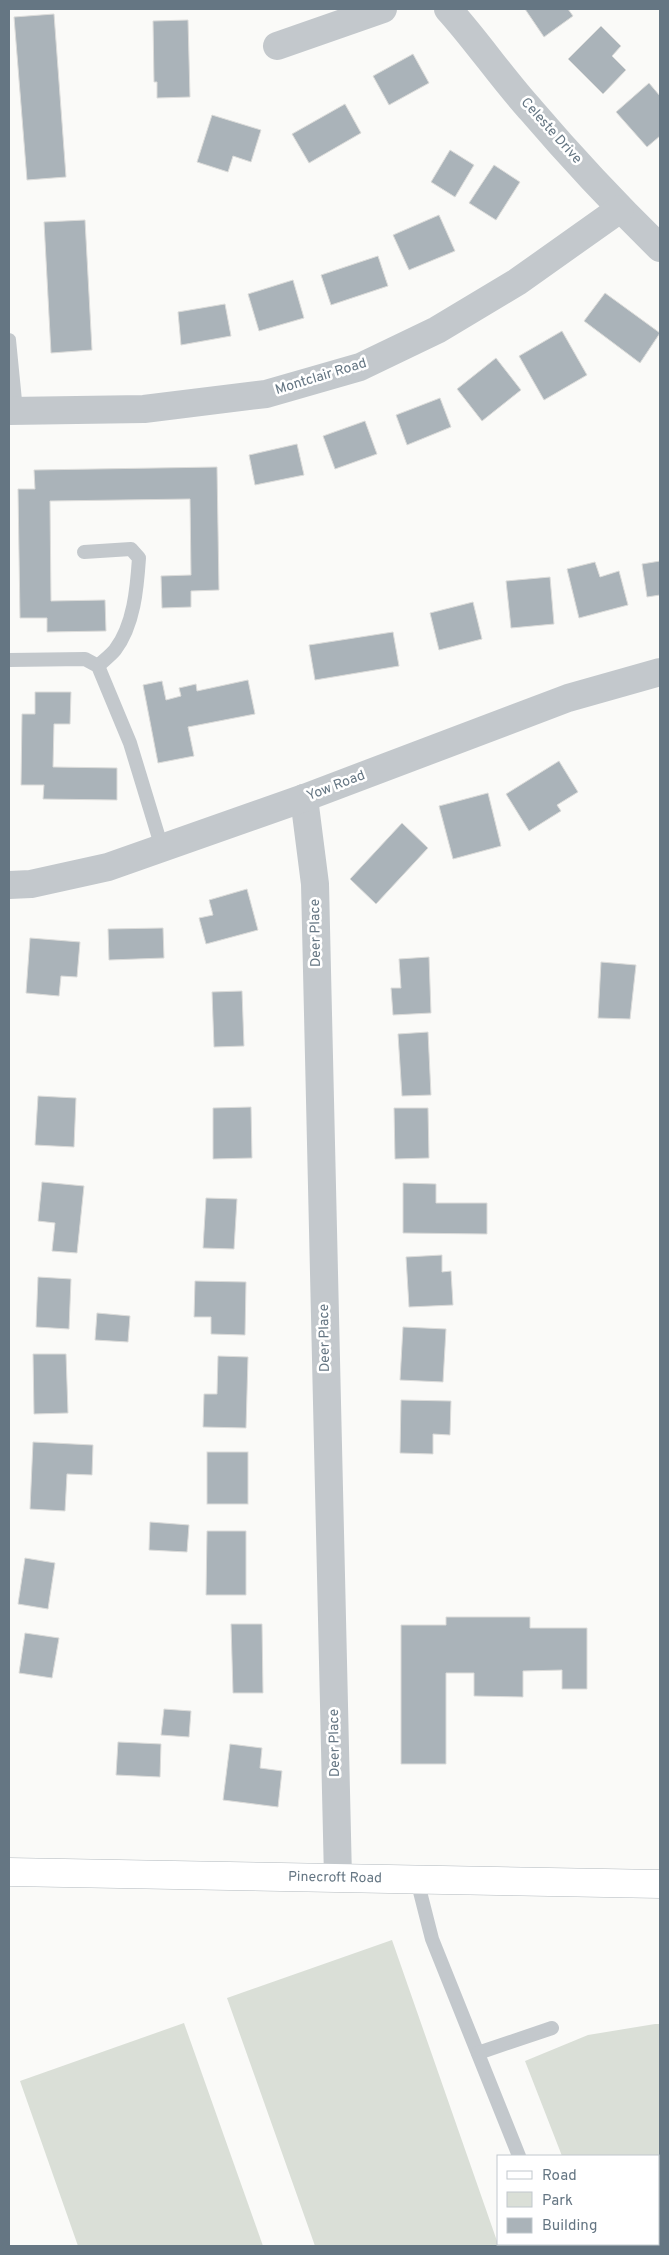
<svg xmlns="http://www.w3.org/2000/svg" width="669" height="2255" viewBox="0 0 669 2255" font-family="Overpass,sans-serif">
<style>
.green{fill:#dadfd7}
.building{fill:#aab3b9;stroke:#dcdcda}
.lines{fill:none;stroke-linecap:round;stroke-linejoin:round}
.secondary-casing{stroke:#b3babf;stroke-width:29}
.lane{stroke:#c3c8cc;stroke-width:14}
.street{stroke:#c3c8cc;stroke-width:28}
.secondary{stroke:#fff;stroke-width:28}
.labels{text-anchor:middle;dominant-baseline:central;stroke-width:5;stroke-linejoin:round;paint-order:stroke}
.street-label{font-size:14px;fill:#657683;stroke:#fff}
</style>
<rect width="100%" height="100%" fill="#fafaf8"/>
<g class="green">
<polygon points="392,1940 498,2244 500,2246 315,2246 227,1998"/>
<polygon points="184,2023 263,2246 78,2246 20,2081"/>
<polygon points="655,2024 660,2024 660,2246 598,2246 597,2244 658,2244 658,2156 562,2156 525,2061 588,2035"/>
</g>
<g class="building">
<polygon points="525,9 568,9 573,16 544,37"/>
<polygon points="54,14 66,177 27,180 14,17"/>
<polygon points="188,20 190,97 157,98 157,82 154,82 153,21"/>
<polygon points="601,26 621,46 612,56 626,70 603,94 568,59"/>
<polygon points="413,54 429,83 389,105 373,76"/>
<polygon points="649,83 660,96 660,136 647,147 616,112"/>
<polygon points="345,104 361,133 309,163 292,134"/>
<polygon points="212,115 261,130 251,162 233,156 228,172 197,162"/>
<polygon points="450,150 474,165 455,197 431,182"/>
<polygon points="494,165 520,182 496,220 469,203"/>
<polygon points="439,215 455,251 409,270 393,235"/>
<polygon points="85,220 92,350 51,353 44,222"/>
<polygon points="378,256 388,286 331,305 321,275"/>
<polygon points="293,280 304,318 259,331 248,294"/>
<polygon points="605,293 660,333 640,363 584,321"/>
<polygon points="225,304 231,336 181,345 178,312"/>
<polygon points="562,331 587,375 544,400 519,356"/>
<polygon points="496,358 521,390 482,421 457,389"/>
<polygon points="440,398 451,427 407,445 396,415"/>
<polygon points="365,421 377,454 335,469 323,436"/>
<polygon points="297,444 304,475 255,485 249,455"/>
<polygon points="217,467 219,590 191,591 191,607 162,608 161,576 191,575 190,499 50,501 51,601 105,600 106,631 47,632 47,618 20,618 18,489 35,489 34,470"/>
<polygon points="660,561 660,595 647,597 642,564"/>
<polygon points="595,562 600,577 619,571 628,605 579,618 567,569"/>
<polygon points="550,577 554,624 511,628 506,581"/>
<polygon points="473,602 482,639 439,650 430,613"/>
<polygon points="393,632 399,666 315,680 309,645"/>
<polygon points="248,680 255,714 188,727 194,756 158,763 143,685 162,681 166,700 181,696 179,688 196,684 197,691"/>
<polygon points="35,692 71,692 70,724 54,724 53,767 117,768 117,800 43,799 44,785 21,785 22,714 35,714"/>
<polygon points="559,761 578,792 557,805 561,811 529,831 506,794"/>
<polygon points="488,793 501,846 453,859 439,806"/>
<polygon points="402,823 428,848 376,904 350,879"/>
<polygon points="247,889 258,930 206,944 199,918 213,915 209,900"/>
<polygon points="163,928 164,958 109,960 108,929"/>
<polygon points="30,938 80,942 77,977 61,976 59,996 26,993"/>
<polygon points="429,957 431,1013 393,1015 391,988 401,988 399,959"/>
<polygon points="601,962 636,965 630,1019 598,1018"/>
<polygon points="242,991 244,1046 214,1047 212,992"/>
<polygon points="428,1032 431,1095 402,1096 398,1034"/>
<polygon points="38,1096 76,1098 74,1147 35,1145"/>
<polygon points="251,1107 252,1158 213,1159 213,1108"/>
<polygon points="394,1108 428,1108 429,1158 395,1159"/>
<polygon points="42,1182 84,1186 77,1253 52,1251 55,1223 38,1221"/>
<polygon points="403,1183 436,1184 436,1203 487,1203 487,1234 403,1233"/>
<polygon points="206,1198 237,1199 234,1249 203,1248"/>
<polygon points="442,1255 442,1272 451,1271 453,1305 409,1307 406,1257"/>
<polygon points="38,1277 71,1279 69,1329 36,1327"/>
<polygon points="195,1281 246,1282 245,1335 211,1334 211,1317 194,1317"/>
<polygon points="97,1313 130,1316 128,1342 95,1340"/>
<polygon points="403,1327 446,1329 443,1382 400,1380"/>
<polygon points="33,1354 66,1354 68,1413 34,1414"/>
<polygon points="218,1356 248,1357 246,1428 203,1427 204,1394 217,1394"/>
<polygon points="401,1400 451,1401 450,1435 433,1434 433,1454 400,1453"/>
<polygon points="33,1442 93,1445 92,1475 67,1474 65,1511 30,1509"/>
<rect x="207" y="1452" width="41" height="52"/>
<polygon points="150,1522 189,1525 187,1552 149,1550"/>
<polygon points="207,1531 246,1531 246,1595 206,1595"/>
<polygon points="25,1558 55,1563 48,1609 18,1604"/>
<polygon points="446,1617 530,1617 530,1628 587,1628 587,1689 562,1689 562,1670 523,1671 523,1697 474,1696 474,1673 446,1673 446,1764 401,1764 401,1625 446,1625"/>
<polygon points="231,1624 262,1624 263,1693 233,1693"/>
<polygon points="25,1633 59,1638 52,1678 19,1673"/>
<polygon points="164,1709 191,1711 189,1737 161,1735"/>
<polygon points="118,1742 161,1744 160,1777 116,1775"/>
<polygon points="230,1744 262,1748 260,1768 282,1771 278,1807 223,1800"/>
</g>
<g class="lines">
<defs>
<polyline id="secondary" points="9,1872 660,1884"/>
</defs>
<use href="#secondary" class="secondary-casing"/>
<g class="lane">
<polyline points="9,340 16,411"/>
<path d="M84,552L131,549L139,558C137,588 134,625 115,650C110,656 103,661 98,666"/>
<polyline points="9,660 85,659 98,666 130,743 162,848"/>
<polyline points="417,1880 432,1939 519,2156"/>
<polyline points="478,2053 552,2028"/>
<polyline points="552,2244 553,2246"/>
</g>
<g class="street">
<path d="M448,9C477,41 501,77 530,109C571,157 615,204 660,248"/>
<polyline points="277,46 383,9"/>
<polyline points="9,411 144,409 266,394 360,367 437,330 517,282 620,209"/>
<polyline points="304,798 315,884 338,1878"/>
<polyline points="9,885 31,884 108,867 304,798 568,698 660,672"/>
</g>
<use href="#secondary" class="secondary"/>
</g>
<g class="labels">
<g class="street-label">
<text transform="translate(551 131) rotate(48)">Celeste Drive</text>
<text transform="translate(321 377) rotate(-17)">Montclair Road</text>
<text transform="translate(336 786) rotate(-21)">Yow Road</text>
<text transform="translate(316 933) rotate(-91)">Deer Place</text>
<text transform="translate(325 1338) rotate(-91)">Deer Place</text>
<text transform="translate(335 1743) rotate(-91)">Deer Place</text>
<text transform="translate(335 1878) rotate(1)">Pinecroft Road</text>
</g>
</g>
<rect width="669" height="2255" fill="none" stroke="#657683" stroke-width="20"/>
<rect x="497" y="2155" width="162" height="90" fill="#ffffff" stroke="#c1c8cd"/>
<rect x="507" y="2171" width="25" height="8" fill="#ffffff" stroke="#c1c8cd"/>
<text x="542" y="2180" font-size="15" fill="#657683">Road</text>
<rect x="507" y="2192" width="25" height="15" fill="#dadfd7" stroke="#c1c8cd"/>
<text x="542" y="2205" font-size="15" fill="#657683">Park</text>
<rect x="507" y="2218" width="25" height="15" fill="#aab3b9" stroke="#c1c8cd"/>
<text x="542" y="2230" font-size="15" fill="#657683">Building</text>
</svg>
